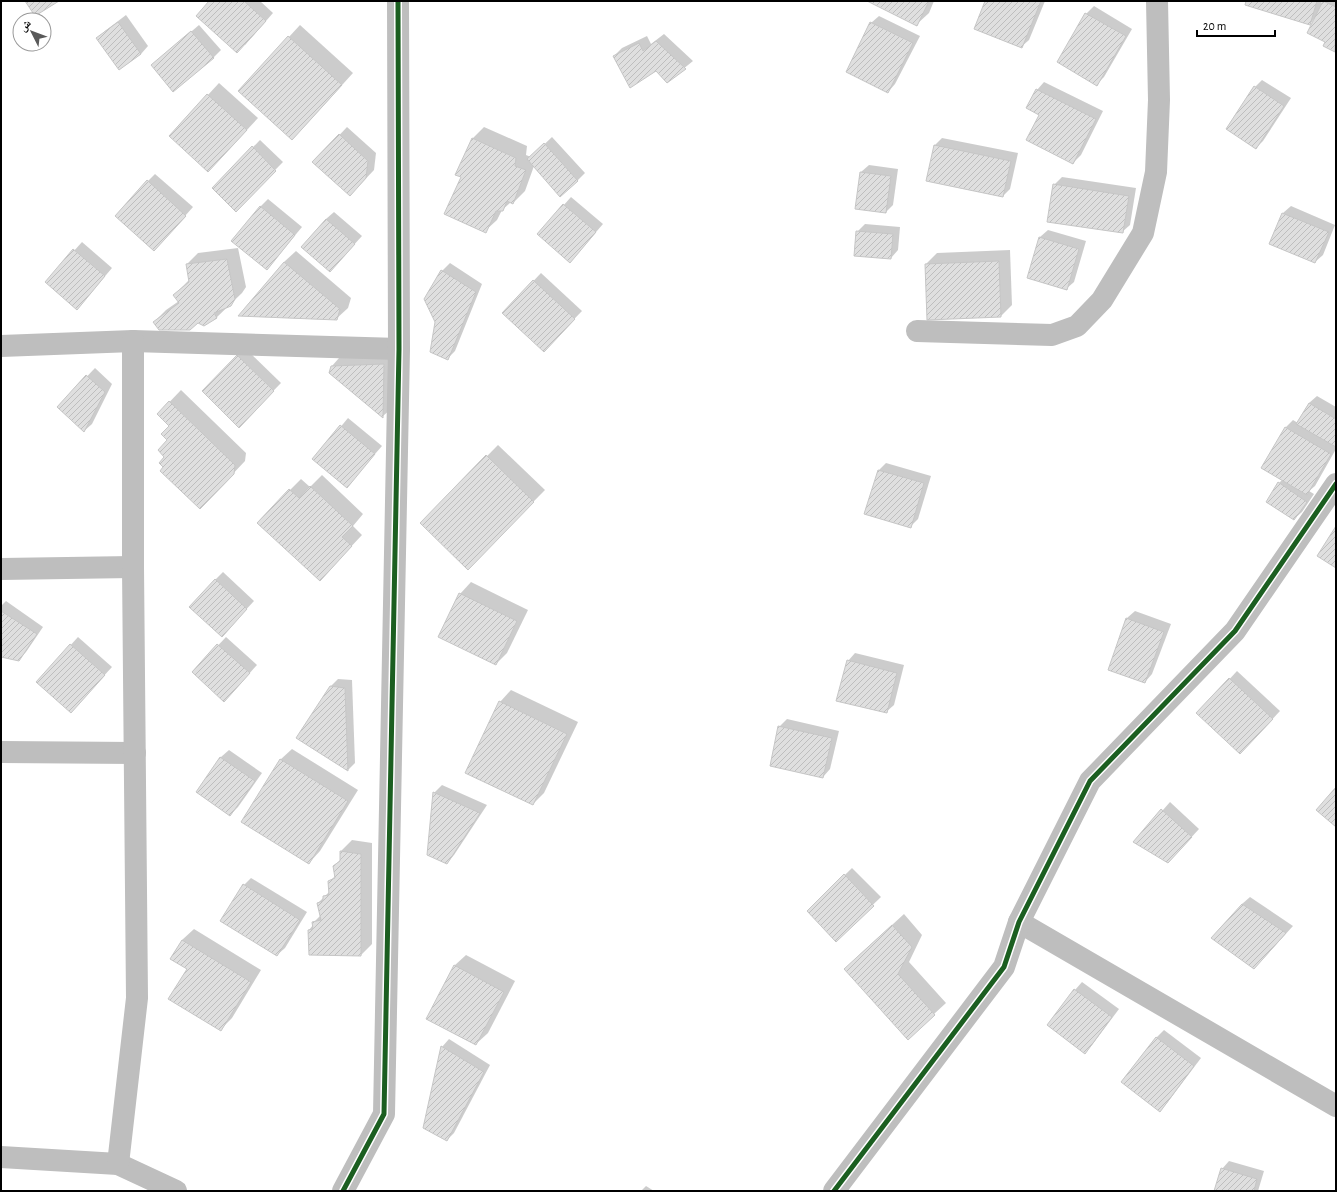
<svg xmlns="http://www.w3.org/2000/svg" width="1337" height="1192" viewBox="0 0 1337 1192" font-family="'Alegreya Sans','Noto Naskh Arabic',sans-serif">
<style>
.shadow{fill:#0003}
.building{fill:url(#building-hatch);stroke:#c6c6c6}
.lines{fill:none;stroke-linecap:round;stroke-linejoin:round}
.minor{stroke:#bebebe;stroke-width:22}
.cycleway-casing{stroke:#fff;stroke-width:8}
.cycleway{stroke:#1b5e20;stroke-width:5}
</style>
<defs>
<pattern id="building-hatch" width="6" height="6" patternUnits="userSpaceOnUse"><rect width="6" height="6" fill="#dfdfdf"/><path d="M-1 1l2-2M0 6l6-6M5 7l2-2" fill="none" stroke="#bebebe"/></pattern>
</defs>
<rect width="100%" height="100%" fill="#fff"/>
<g class="shadow">
<polygon points="210,1 260,1 273,13 245,45"/>
<polygon points="869,1 934,1 929,13 917,24"/>
<polygon points="986,1 1045,1 1029,40 1021,47"/>
<polygon points="1247,1 1322,1 1321,4 1324,1 1336,1 1336,50 1335,51 1324,46 1326,42 1314,19 1310,24"/>
<polygon points="1094,6 1132,29 1104,77 1096,85 1086,14"/>
<polygon points="126,15 148,46 141,54 120,69 98,38 105,31"/>
<polygon points="879,16 920,36 895,84 888,92 871,23"/>
<polygon points="199,25 221,50 213,58 152,65"/>
<polygon points="300,25 353,73 303,128 239,91"/>
<polygon points="664,34 693,61 667,82 656,70 614,56 622,48 647,36 651,44"/>
<polygon points="1262,80 1291,98 1263,141 1256,148 1255,87"/>
<polygon points="1044,82 1103,111 1081,155 1073,163 1041,114 1037,90"/>
<polygon points="219,83 258,118 219,160 170,136"/>
<polygon points="347,127 376,153 374,170 357,188 314,162"/>
<polygon points="484,127 527,146 526,155 531,157 552,137 585,173 577,181 534,166 525,191 513,203 511,202 502,210 497,220 485,231 462,177 457,174 473,138"/>
<polygon points="942,138 1018,153 1010,189 1003,196 927,180 935,145"/>
<polygon points="260,140 283,162 236,210 213,188"/>
<polygon points="869,165 898,169 893,205 886,212 856,208 861,172"/>
<polygon points="155,174 193,207 161,243 148,181"/>
<polygon points="1062,177 1136,188 1130,225 1122,232 1054,185"/>
<polygon points="571,197 603,224 570,262 538,234"/>
<polygon points="268,199 302,227 267,269 260,207"/>
<polygon points="1291,206 1335,225 1323,255 1315,262 1270,243 1283,213"/>
<polygon points="334,212 362,236 330,271 326,219"/>
<polygon points="865,224 900,227 898,250 891,258 857,232"/>
<polygon points="1048,230 1086,241 1074,282 1066,289 1028,278 1040,237"/>
<polygon points="82,242 112,268 84,301 46,282"/>
<polygon points="238,248 246,287 242,293 216,318 198,322 154,322 166,310 179,301 174,295 189,280 187,264 198,253"/>
<polygon points="1010,250 1012,305 1001,316 926,264 937,253"/>
<polygon points="296,251 351,298 348,308 336,319 284,262"/>
<polygon points="450,263 482,284 455,351 448,358 436,322 426,299 442,271"/>
<polygon points="541,273 582,311 551,343 503,313"/>
<polygon points="245,348 281,383 239,426 204,391"/>
<polygon points="391,357 391,409 383,416 331,372 332,366 339,358"/>
<polygon points="95,368 112,384 92,424 84,431 58,407"/>
<polygon points="181,390 246,453 245,461 212,496 164,467 170,426 158,414"/>
<polygon points="1317,396 1336,407 1336,449 1315,486 1309,491 1314,494 1302,512 1294,519 1279,483 1283,479 1262,467 1286,427 1293,420 1298,423 1309,403"/>
<polygon points="348,418 382,446 347,486 314,459"/>
<polygon points="498,445 545,490 468,568 421,523"/>
<polygon points="886,463 931,476 918,519 911,526 865,513 879,470"/>
<polygon points="322,475 363,514 353,526 362,535 331,568 290,490 301,479 310,487"/>
<polygon points="223,572 254,601 229,628 215,580"/>
<polygon points="471,582 528,610 507,653 496,664 460,594"/>
<polygon points="6,601 43,627 26,652 18,660 1,656 1,606"/>
<polygon points="1135,611 1171,624 1152,674 1145,682 1109,669 1127,618"/>
<polygon points="78,637 112,667 78,704 38,681"/>
<polygon points="226,637 257,665 232,693 193,672"/>
<polygon points="855,653 904,665 894,705 886,712 848,661"/>
<polygon points="1237,671 1280,711 1248,745 1198,713"/>
<polygon points="338,679 352,680 355,763 348,770 298,738 331,686"/>
<polygon points="511,690 578,722 544,793 533,804 500,702"/>
<polygon points="787,719 839,731 830,769 823,777 779,727"/>
<polygon points="292,749 358,790 320,851 309,863 280,760"/>
<polygon points="229,750 262,773 238,807 230,815 197,791 221,757"/>
<polygon points="442,785 487,805 454,855 447,863 428,855 434,793"/>
<polygon points="1170,802 1199,829 1176,854 1135,842"/>
<polygon points="352,840 372,843 372,944 361,955 309,930 313,925 313,923 321,915 318,903 330,891 329,882 336,875 334,866 341,859 341,851"/>
<polygon points="852,868 881,897 836,940 808,911"/>
<polygon points="251,878 307,912 285,948 277,955 244,885"/>
<polygon points="1250,897 1293,926 1262,960 1242,904"/>
<polygon points="904,914 922,935 909,962 946,1003 934,1014 857,957"/>
<polygon points="194,929 261,970 232,1018 220,1030 188,969 171,958 182,940"/>
<polygon points="466,955 515,981 488,1033 476,1044 454,966"/>
<polygon points="1082,982 1119,1009 1092,1045 1085,1052 1048,1025 1075,990"/>
<polygon points="1164,1030 1201,1058 1167,1103 1160,1110 1156,1038"/>
<polygon points="449,1039 490,1065 454,1133 447,1140 442,1047"/>
<polygon points="1229,1161 1264,1171 1258,1191 1215,1191 1222,1169"/>
<polygon points="646,1186 654,1191 641,1191"/>
</g>
<g class="building">
<polygon points="25,1 59,1 35,16"/>
<polygon points="209,1 244,1 266,21 237,53 196,16"/>
<polygon points="867,1 929,1 917,26"/>
<polygon points="985,1 1041,1 1022,48 974,29"/>
<polygon points="1246,1 1317,1 1310,25 1245,5"/>
<polygon points="1323,1 1336,7 1335,52 1323,46 1325,42 1307,33"/>
<polygon points="1085,13 1126,36 1097,86 1057,62"/>
<polygon points="118,22 141,54 119,70 96,38"/>
<polygon points="870,22 913,43 888,93 846,72"/>
<polygon points="191,31 214,58 173,92 151,65"/>
<polygon points="288,36 342,85 292,140 238,91"/>
<polygon points="656,41 686,69 667,83 656,71 630,88 613,56 639,43 643,51"/>
<polygon points="1254,86 1284,106 1256,149 1226,129"/>
<polygon points="1036,89 1096,119 1073,164 1026,140 1039,115 1026,108"/>
<polygon points="207,94 247,130 208,172 169,136"/>
<polygon points="339,134 368,161 366,178 350,196 312,162"/>
<polygon points="472,138 516,158 515,166 526,170 513,204 507,201 503,211 496,211 486,233 444,214 461,177 455,175"/>
<polygon points="544,143 578,181 560,197 527,159"/>
<polygon points="934,145 1011,161 1003,197 926,181"/>
<polygon points="252,146 276,171 236,212 212,188"/>
<polygon points="860,172 891,176 886,213 855,209"/>
<polygon points="147,180 186,216 154,251 115,216"/>
<polygon points="1053,184 1129,196 1123,233 1047,222"/>
<polygon points="563,204 596,232 570,263 537,234"/>
<polygon points="260,206 295,235 267,270 231,241"/>
<polygon points="1282,213 1329,232 1315,263 1269,244"/>
<polygon points="326,219 355,244 330,272 301,247"/>
<polygon points="856,231 893,234 891,259 854,256"/>
<polygon points="1039,237 1079,249 1067,290 1027,278"/>
<polygon points="73,249 105,276 77,310 45,282"/>
<polygon points="227,259 235,299 231,306 214,313 217,318 204,326 198,323 190,330 159,330 153,322 179,303 173,295 189,282 186,264"/>
<polygon points="999,261 1001,317 927,320 925,264"/>
<polygon points="284,262 340,309 337,320 238,316"/>
<polygon points="441,270 476,292 448,360 430,352 435,322 424,299"/>
<polygon points="533,280 575,319 544,352 502,313"/>
<polygon points="237,355 274,391 239,428 202,391"/>
<polygon points="384,364 383,418 329,373 331,366"/>
<polygon points="86,375 105,392 84,432 57,407"/>
<polygon points="169,401 235,465 234,474 200,509 160,471 163,467 159,463 164,457 158,450 167,440 161,434 169,426 157,414"/>
<polygon points="1309,403 1336,419 1336,447 1296,424"/>
<polygon points="340,425 375,454 347,488 312,459"/>
<polygon points="1285,427 1331,454 1307,495 1261,468"/>
<polygon points="486,455 534,502 468,570 420,523"/>
<polygon points="878,470 924,483 911,528 864,514"/>
<polygon points="1278,482 1307,502 1294,520 1266,502"/>
<polygon points="310,486 353,526 342,537 352,546 320,581 257,523 289,489 299,498"/>
<polygon points="1336,526 1336,568 1317,556"/>
<polygon points="215,579 247,609 222,637 189,607"/>
<polygon points="459,593 517,621 496,665 438,637"/>
<polygon points="1,611 37,634 19,661 1,657"/>
<polygon points="1126,618 1164,632 1145,683 1108,670"/>
<polygon points="70,644 105,675 71,713 36,682"/>
<polygon points="217,644 250,673 224,702 192,672"/>
<polygon points="847,660 897,673 887,713 836,701"/>
<polygon points="1229,678 1273,719 1240,754 1196,713"/>
<polygon points="330,686 345,688 348,771 296,738"/>
<polygon points="499,701 567,734 533,805 465,773"/>
<polygon points="778,726 832,738 823,778 770,766"/>
<polygon points="220,757 255,781 230,816 196,792"/>
<polygon points="280,759 348,801 309,864 241,822"/>
<polygon points="1336,787 1336,827 1316,810"/>
<polygon points="433,792 480,813 447,864 427,855"/>
<polygon points="1161,809 1192,837 1168,863 1133,842"/>
<polygon points="340,851 361,854 361,956 309,955 308,930 313,929 312,922 321,920 317,903 323,901 323,896 329,895 328,881 335,878 333,866 340,861"/>
<polygon points="844,874 874,906 836,942 807,911"/>
<polygon points="243,884 300,920 277,956 220,921"/>
<polygon points="1242,904 1286,933 1254,969 1211,938"/>
<polygon points="892,925 912,947 898,974 935,1015 908,1040 844,969"/>
<polygon points="182,940 251,982 221,1031 168,999 187,969 170,959"/>
<polygon points="454,965 504,992 476,1045 426,1019"/>
<polygon points="1074,989 1112,1017 1085,1054 1047,1025"/>
<polygon points="1156,1037 1194,1066 1160,1112 1121,1082"/>
<polygon points="441,1046 484,1072 447,1141 423,1128"/>
<polygon points="1221,1168 1257,1179 1254,1191 1214,1191"/>
</g>
<g class="lines">
<g class="minor">
<polyline points="917,331 1052,335 1077,326 1102,300 1143,233 1156,172 1159,100 1157,1"/>
<polyline points="1,346 133,341 399,349"/>
<polyline points="1,569 133,567"/>
<polyline points="1,752 135,753"/>
<polyline points="1019,922 1336,1106"/>
<polyline points="1,1157 118,1164 176,1191"/>
<polyline points="118,1164 137,998 133,567 133,341"/>
<polyline points="343,1191 384,1114 399,349 398,1"/>
<polyline points="834,1191 1004,967 1019,922 1090,781 1235,631 1336,484"/>
</g>
<defs>
<g id="cycleway">
<polyline points="343,1191 384,1114 399,349 398,1"/>
<polyline points="834,1191 1004,967 1019,922 1090,781 1235,631 1336,484"/>
</g>
</defs>
<use href="#cycleway" class="cycleway-casing"/>
<use href="#cycleway" class="cycleway"/>
</g>
<rect width="1337" height="1192" fill="none" stroke="#000000" stroke-width="4"/>
<g transform="translate(32 32) rotate(312)"><circle r="19" fill="#ffffff" stroke="#999999"/>
<path d="M0-3L7 15L0 10L-7 15Z" fill="#595959"/>
<text y="-6" font-size="11" font-weight="bold" text-anchor="middle" fill="#000000">ش</text>
</g>
<path d="M1197 30v6h78v-6" fill="none" stroke="#000000" stroke-width="2"/>
<text x="1203" y="30" font-size="12" fill="#000000" stroke="#ffffff" stroke-width="3" paint-order="stroke">20 m</text>
</svg>
